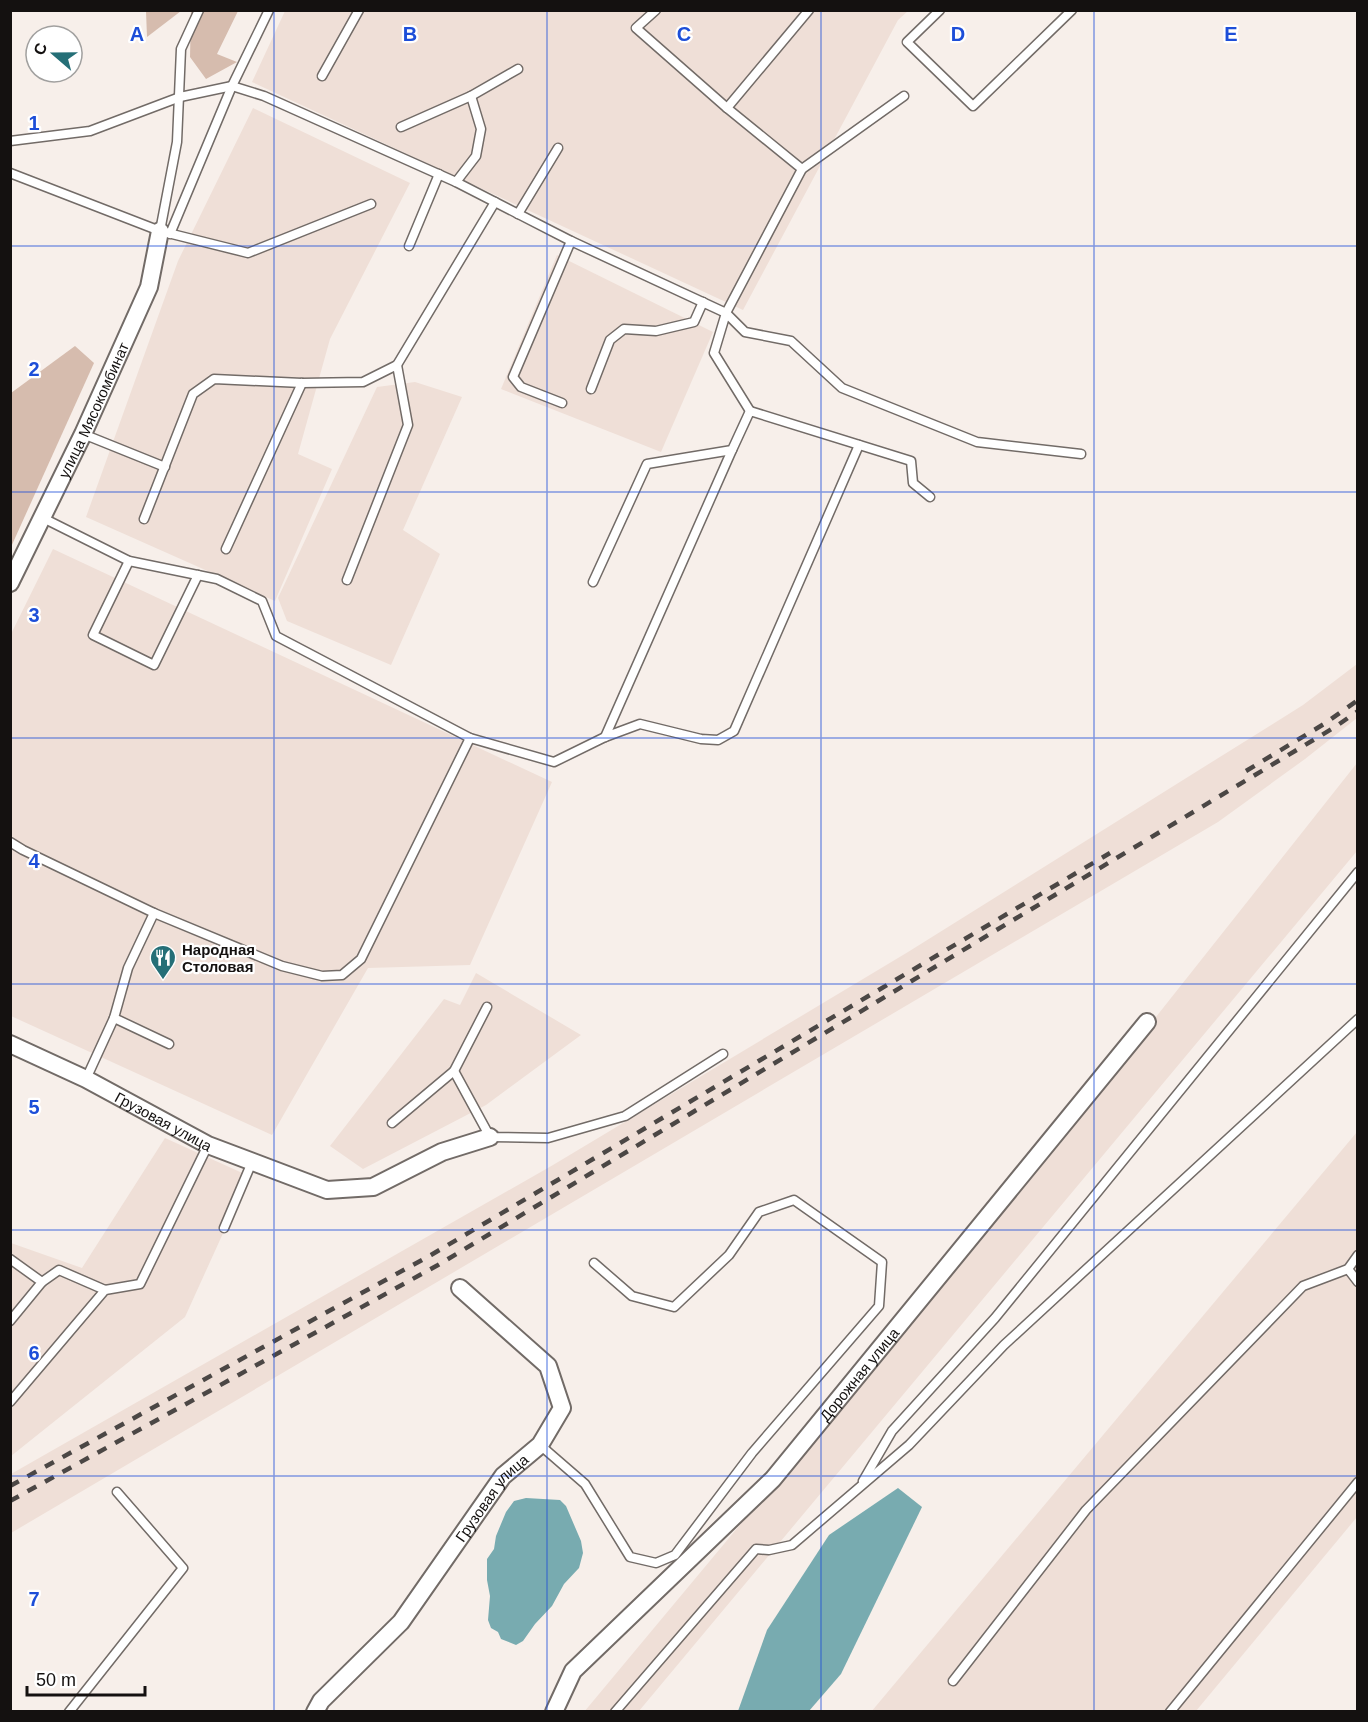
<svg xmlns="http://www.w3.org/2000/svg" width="1368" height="1722" viewBox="0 0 1368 1722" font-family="Arial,sans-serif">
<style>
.built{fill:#efdfd7}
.green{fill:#d6bcae}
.water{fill:#78abb0}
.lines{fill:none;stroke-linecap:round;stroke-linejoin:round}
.service-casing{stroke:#726b67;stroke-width:11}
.minor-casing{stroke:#726b67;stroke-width:20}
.service{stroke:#fff;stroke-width:8}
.minor{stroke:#fff;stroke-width:16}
.rail{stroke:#4b4745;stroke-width:4.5;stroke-dasharray:10 10;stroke-linecap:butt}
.grid{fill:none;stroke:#1d4ed8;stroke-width:1.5;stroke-opacity:0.55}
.labels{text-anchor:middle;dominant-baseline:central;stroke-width:4.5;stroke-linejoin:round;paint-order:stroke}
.street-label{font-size:15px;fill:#141110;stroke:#fff}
.poi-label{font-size:15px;font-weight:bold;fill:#141110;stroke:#fff;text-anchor:start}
.grid-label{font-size:20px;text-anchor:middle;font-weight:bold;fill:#1d4ed8;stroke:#fff;stroke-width:4.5;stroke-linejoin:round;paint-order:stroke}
</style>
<rect width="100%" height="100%" fill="#f7efea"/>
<g class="built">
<polygon points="285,11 908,11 898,20 743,310 252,82"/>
<polygon points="253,108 410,183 330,339 298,454 332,469 275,601 86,517 178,261"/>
<polygon points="557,255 713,332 661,452 501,389"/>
<polygon points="415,382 462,397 403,530 440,554 391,665 287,621 278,598 377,387"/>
<polygon points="53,549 552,782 470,965 368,968 272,1135 11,1016 10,636"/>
<polygon points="1357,664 1357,718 1305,759 1218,822 11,1533 11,1474 553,1165 908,952 1303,705"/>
<polygon points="1357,763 1357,851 639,1711 584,1712 1019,1190"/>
<polygon points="476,973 581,1035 486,1105 363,1169 330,1146 444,999 460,1005"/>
<polygon points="1357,1132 1357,1517 1196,1711 871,1712"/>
<polygon points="165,1138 249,1176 185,1317 11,1456 11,1243 82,1268"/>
</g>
<g class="green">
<polygon points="146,11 146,10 181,11 147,37"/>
<polygon points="191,11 238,11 217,54 237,62 206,79 190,57"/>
<polygon points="75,346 94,363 11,547 11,393"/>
</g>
<g class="water">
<polygon points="898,1488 922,1507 841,1674 809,1711 738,1711 767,1630 829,1535"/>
<polygon points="526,1498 560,1500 566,1506 581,1541 583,1553 579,1568 564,1584 552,1606 535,1624 523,1641 516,1645 501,1639 498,1632 491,1628 488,1620 490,1596 487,1580 487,1559 494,1549 496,1536 506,1512 514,1501"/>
</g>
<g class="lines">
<defs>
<g id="service">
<polyline points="656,10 636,28 727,108"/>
<polyline points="940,10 907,42 973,106 1072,10"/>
<polyline points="322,76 359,10"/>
<polyline points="401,127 471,96 518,69"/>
<polyline points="10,141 90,131 180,97 232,86 264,96 456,182 571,241 726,313 802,169 904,96"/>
<polyline points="802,169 727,108 809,10"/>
<polyline points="10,173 160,231 248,253 371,204"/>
<polyline points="456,182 476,156 481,129 471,96"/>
<polyline points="518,214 558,148"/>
<polyline points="160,231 177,142 181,49 199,10"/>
<polyline points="170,234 232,86 269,10"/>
<polyline points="409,246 439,174"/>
<polyline points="591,389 610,340 624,329 656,331 694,322 703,302"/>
<polyline points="562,403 521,387 513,377 571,241"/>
<polyline points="750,411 714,353 726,313 745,332 791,341 842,388 977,442 1081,454"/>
<polyline points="83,434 165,467"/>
<polyline points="144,519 193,394 214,379 302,383 363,382 397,365 495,202"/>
<polyline points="226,549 302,383"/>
<polyline points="129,561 93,635 154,665 198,575"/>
<polyline points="347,580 408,425 397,365"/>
<polyline points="593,582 647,464 732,450 750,411 911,461 913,483 930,497"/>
<polyline points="605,737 732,450"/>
<polyline points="470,738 554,762 605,737 640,724 701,739 718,740 734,731 859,445"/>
<polyline points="10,842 23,850 154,913 282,966 322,976 342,975 361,959 470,738 276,636 262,601 217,579 129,561 43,518"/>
<polyline points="154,913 128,968 114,1018 169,1044"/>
<polyline points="454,1071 490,1137 548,1138 625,1116 723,1054"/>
<polyline points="86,1079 114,1018"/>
<polyline points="392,1123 454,1071 487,1007"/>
<polyline points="224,1228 252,1162"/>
<polyline points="10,1259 42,1282 10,1321"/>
<polyline points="1348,1269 1358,1282"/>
<polyline points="42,1282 59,1270 105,1290"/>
<polyline points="10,1402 105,1290 140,1284 208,1145"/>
<polyline points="540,1445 585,1484 630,1557 656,1563 675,1555 752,1453 879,1306 882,1262 794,1200 759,1212 729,1255 674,1307 632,1296 594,1263"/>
<polyline points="863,1481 892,1431 995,1318 1358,872"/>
<polyline points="953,1681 1086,1510 1303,1286 1348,1269 1358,1255"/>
<polyline points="69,1712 183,1568 117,1492"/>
<polyline points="615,1712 756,1549 769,1550 792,1545 909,1445 1004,1345 1358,1019"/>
<polyline points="1170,1712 1358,1482"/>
</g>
<g id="minor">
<path id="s1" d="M10,583L83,434L149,287L160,231"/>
<path id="s2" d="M10,1044L86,1079L208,1145L327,1190L373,1187L442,1152L490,1137"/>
<path id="s3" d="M315,1712L321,1701L401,1622L503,1476L540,1445L562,1408L548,1366L460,1288"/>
<path id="s4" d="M554,1712L573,1671L773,1479L1147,1022"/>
</g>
</defs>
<use href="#service" class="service-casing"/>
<use href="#minor" class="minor-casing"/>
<use href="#service" class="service"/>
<use href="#minor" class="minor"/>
<g class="rail">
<polyline points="1246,771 1324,724 1358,700"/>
<polyline points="10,1486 431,1255 1110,853"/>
<polyline points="10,1501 438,1265 1335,727 1358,711"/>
</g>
</g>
<path class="grid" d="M274,10V1712M547,10V1712M821,10V1712M1094,10V1712M10,246H1358M10,492H1358M10,738H1358M10,984H1358M10,1230H1358M10,1476H1358"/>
<defs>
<symbol id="restaurant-pin" viewBox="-11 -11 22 30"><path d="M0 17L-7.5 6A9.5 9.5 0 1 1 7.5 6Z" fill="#256f77" stroke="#fff"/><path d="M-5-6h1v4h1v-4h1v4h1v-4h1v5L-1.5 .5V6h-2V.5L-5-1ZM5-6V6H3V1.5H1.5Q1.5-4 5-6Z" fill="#fff"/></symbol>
</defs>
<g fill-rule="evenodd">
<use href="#restaurant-pin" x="148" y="943" width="30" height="40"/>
</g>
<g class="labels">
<g class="street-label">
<text stroke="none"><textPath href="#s1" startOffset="192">улица Мясокомбинат</textPath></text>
<text stroke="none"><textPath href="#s2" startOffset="172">Грузовая улица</textPath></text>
<text stroke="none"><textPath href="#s4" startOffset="458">Дорожная улица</textPath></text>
<text stroke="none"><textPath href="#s3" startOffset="279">Грузовая улица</textPath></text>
</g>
<g class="poi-label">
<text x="182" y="949">Народная<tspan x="182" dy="17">Столовая</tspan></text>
</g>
</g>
<g class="grid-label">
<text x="137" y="41">A</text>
<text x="410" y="41">B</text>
<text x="684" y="41">C</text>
<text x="958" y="41">D</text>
<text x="1231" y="41">E</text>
<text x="34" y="130">1</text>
<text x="34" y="376">2</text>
<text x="34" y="622">3</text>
<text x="34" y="868">4</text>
<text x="34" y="1114">5</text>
<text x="34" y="1360">6</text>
<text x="34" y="1606">7</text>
</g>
<rect width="1368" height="1722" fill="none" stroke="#141110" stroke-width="24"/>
<g transform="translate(54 54) rotate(290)"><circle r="28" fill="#ffffff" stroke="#a1a09f" stroke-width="1.5"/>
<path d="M0-4.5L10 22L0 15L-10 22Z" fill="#256f77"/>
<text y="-9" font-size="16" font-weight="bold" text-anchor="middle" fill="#141110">С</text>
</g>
<path d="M27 1686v9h118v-9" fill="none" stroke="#141110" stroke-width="3"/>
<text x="36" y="1686" font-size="18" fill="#141110" stroke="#ffffff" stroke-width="4.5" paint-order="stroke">50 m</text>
</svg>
